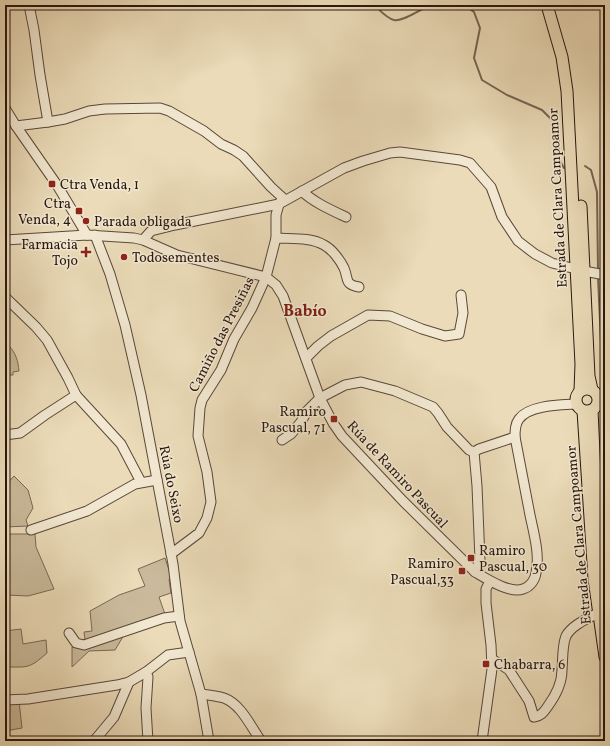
<svg xmlns="http://www.w3.org/2000/svg" width="610" height="746" viewBox="0 0 610 746" font-family="Vollkorn,serif">
  <style>
    .green { fill: #caba9b; stroke: #796855 }
    .lines { fill: none; stroke-linecap: round; stroke-linejoin: round }
    .stream { stroke: #756452; stroke-width: 2 }
    .minor-casing { stroke: #594839; stroke-width: 11 }
    .major-casing { stroke: #28170f; stroke-width: 13 }
    .minor { stroke: #f2e8d1; stroke-width: 9 }
    .major { stroke: #ebdbb8; stroke-width: 11 }
    .poi-dot { fill: #8f2418; stroke: #f2e8d1; stroke-width: 1.5 }
    .labels { text-anchor: middle; stroke-width: 3; stroke-linejoin: round; paint-order: stroke }
    .poi-label { font-size: 14px; fill: #28170f; stroke: #f2e8d1; text-anchor: start }
    .street-label { font-size: 14px; fill: #28170f; stroke: #f2e8d1 }
    .quarter-label { font-size: 16px; font-weight: bold; fill: #7a1f14; stroke: #f2e8d1 }
  </style>
  <rect width="100%" height="100%" fill="#ebdbb8"/>
  <filter id="stains"><feTurbulence type="fractalNoise" baseFrequency=".005" numOctaves="4"/><feColorMatrix values="0 0 0 0 .2 0 0 0 0 .09 0 0 0 0 .02 0 0 0 .5 -.17"/></filter>
  <radialGradient id="worn" r=".72"><stop offset=".6" stop-color="#630" stop-opacity="0"/><stop offset="1" stop-color="#630" stop-opacity=".3"/></radialGradient>
  <!-- green -->
  <g class="green">
    <path d="M9 346C16 353 18 361 19 371L13 372V375H10L5 370V355Z"/>
    <polygon points="14,476 28,490 33,508 26,520 28,526 5,527 5,485 6,485"/>
    <polygon points="5,534 35,534 36,547 54,589 28,596 7,595 5,594"/>
    <polygon points="165,558 172,579 169,579 171,593 159,597 166,617 124,635 115,650 89,651 72,667 72,647 85,640 84,632 92,631 90,611 119,595 145,586 138,569"/>
    <path d="M21 629 23 644 46 640 47 653C29 669 28 667 5 667V631Z"/>
    <polygon points="19,701 22,728 5,731 5,702"/>
  </g>
  <g class="lines">
    <!-- stream -->
    <g class="stream">
      <path d="M374 5C380 10 386 18 394 20 405 22 422 6 435 5"/>
      <polyline points="464,5 474,12 480,28 474,58 482,80 507,95 542,110 554,122 559,138 559,159 564,168"/>
      <polyline points="585,166 591,170 597,192 598,270"/>
      <polyline points="598,277 603,387"/>
      <polyline points="605,415 603,499 605,543"/>
    </g>
    <defs>
      <g id="minor">
        <polyline points="29,5 34,30 40,75 48,122"/>
        <polyline points="5,108 16,126 57,185 87,235"/>
        <polyline points="16,126 48,122 65,119 89,111 105,109 160,108 169,111 204,131 221,144 234,150 243,156 271,187 283,198 279,204 276,215 276,238 266,277 252,308 234,339 221,370 202,400 200,408 198,436 207,472 211,502 207,518 199,533 171,554"/>
        <path d="M302 191C313 202 331 210 346 217"/>
        <polyline points="95,235 110,274 125,325 141,395 173,564 180,621 201,694 209,741"/>
        <path d="M276 238C291 239 311 237 324 245 332 249 340 260 344 268 349 280 344 284 359 287"/>
        <path d="M5 240 87 235 134 238 143 240 177 255 266 277 276 285 283 296 320 398 333 423 342 436 403 501 475 572C487 579 510 594 523 589 530 587 535 580 536 573 540 555 534 534 530 515 525 489 520 463 515 437 515 431 515 424 519 419 529 405 560 405 576 404"/>
        <polyline points="143,240 151,231 175,225 279,204 344,168 363,161 390,153 400,152 460,160 470,163 491,187 502,217 518,241 535,254 552,263 576,269"/>
        <polyline points="584,271 605,275"/>
        <polyline points="5,297 36,327 47,340 68,378 76,395 121,444 141,482"/>
        <polyline points="306,358 318,346 331,336 368,315 390,316 422,329 445,336 459,334 463,313 461,295"/>
        <polyline points="598,402 605,403"/>
        <polyline points="5,435 20,433 45,415 76,395"/>
        <polyline points="282,440 291,434 301,422 307,411 320,398 345,385 361,382 395,391 433,407 438,413 447,427 469,450 474,452"/>
        <polyline points="31,530 87,511 135,484 157,480"/>
        <polyline points="475,572 480,560 477,486 474,452 479,449 515,437"/>
        <polyline points="69,633 76,643 84,645 164,618 179,616"/>
        <path d="M492 659 509 670 529 701 534 717C541 716 544 712 548 706 556 695 562 684 562 670 563 659 562 646 566 636 572 625 587 619 598 613"/>
        <polyline points="146,672 148,677 146,708 148,741"/>
        <path d="M201 694C209 695 217 696 224 698 241 704 251 727 261 741"/>
        <polyline points="5,700 28,699 117,685 129,682 146,672 168,655 189,652"/>
        <polyline points="94,741 114,717 129,682"/>
        <polyline points="482,741 492,669 491,645 486,603 486,589 490,581"/>
      </g>
      <g id="major">
        <polyline points="547,5 562,57 567,91 581,364 580,391"/>
        <polyline points="581,206 589,376 592,390"/>
        <circle cx="587" cy="400" r="11"/>
        <polyline points="592,410 598,539 605,605"/>
        <polyline points="583,411 594,579 605,657"/>
      </g>
    </defs>
    <!-- minor casing -->
    <use href="#minor" class="minor-casing"/>
    <!-- major casing -->
    <use href="#major" class="major-casing"/>
    <!-- minor -->
    <use href="#minor" class="minor"/>
    <!-- major -->
    <use href="#major" class="major"/>
  </g>
  <!-- markers -->
  <g class="poi-dot">
    <rect x="48" y="180" width="8" height="8" rx="2"/>
    <rect x="75" y="207" width="8" height="8" rx="2"/>
    <circle cx="86" cy="221" r="4"/>
    <path d="M84 246h4v4h4v4h-4v4h-4v-4h-4v-4h4z"/>
    <circle cx="124" cy="257" r="4"/>
    <rect x="330" y="415" width="8" height="8" rx="2"/>
    <rect x="467" y="554" width="8" height="8" rx="2"/>
    <rect x="458" y="567" width="8" height="8" rx="2"/>
    <rect x="482" y="660" width="8" height="8" rx="2"/>
  </g>
  <g class="labels">
    <!-- poi labels -->
    <g class="poi-label">
      <text x="60" y="189">Ctra Venda, 1</text>
      <text x="71" y="208" text-anchor="end">Ctra<tspan x="71" dy="16">Venda, 4</tspan></text>
      <text x="94" y="226">Parada obligada</text>
      <text x="78" y="249" text-anchor="end">Farmacia<tspan x="78" dy="16">Tojo</tspan></text>
      <text x="132" y="262">Todosementes</text>
      <text x="326" y="416" text-anchor="end">Ramiro<tspan x="326" dy="16">Pascual, 71</tspan></text>
      <text x="479" y="555">Ramiro<tspan x="479" dy="16">Pascual, 30</tspan></text>
      <text x="454" y="568" text-anchor="end">Ramiro<tspan x="454" dy="16">Pascual,33</tspan></text>
      <text x="494" y="669">Chabarra, 6</text>
    </g>
    <!-- street labels -->
    <g class="street-label">
      <text transform="translate(557 198) rotate(-93)" y="5">Estrada de Clara Campoamor</text>
      <text transform="translate(221 334) rotate(-63)" y="5">Camiño das Presiñas</text>
      <text transform="translate(398 474) rotate(47)" y="5">Rúa de Ramiro Pascual</text>
      <text transform="translate(172 484) rotate(79)" y="5">Rúa do Seixo</text>
      <text transform="translate(578 535) rotate(-95)" y="5">Estrada de Clara Campoamor</text>
    </g>
    <!-- quarter labels -->
    <g class="quarter-label">
      <text x="305" y="316">Babío</text>
    </g>
  </g>
  <!-- margin -->
  <rect width="610" height="746" fill="none" stroke="#ebdbb8" stroke-width="20"/>
  <rect x="6" y="6" width="598" height="734" fill="none" stroke="#28170f" stroke-width="2"/>
  <rect x="10" y="10" width="590" height="726" fill="none" stroke="#28170f"/>
  <rect width="100%" height="100%" filter="url(#stains)"/>
  <rect width="100%" height="100%" fill="url(#worn)"/>
</svg>
